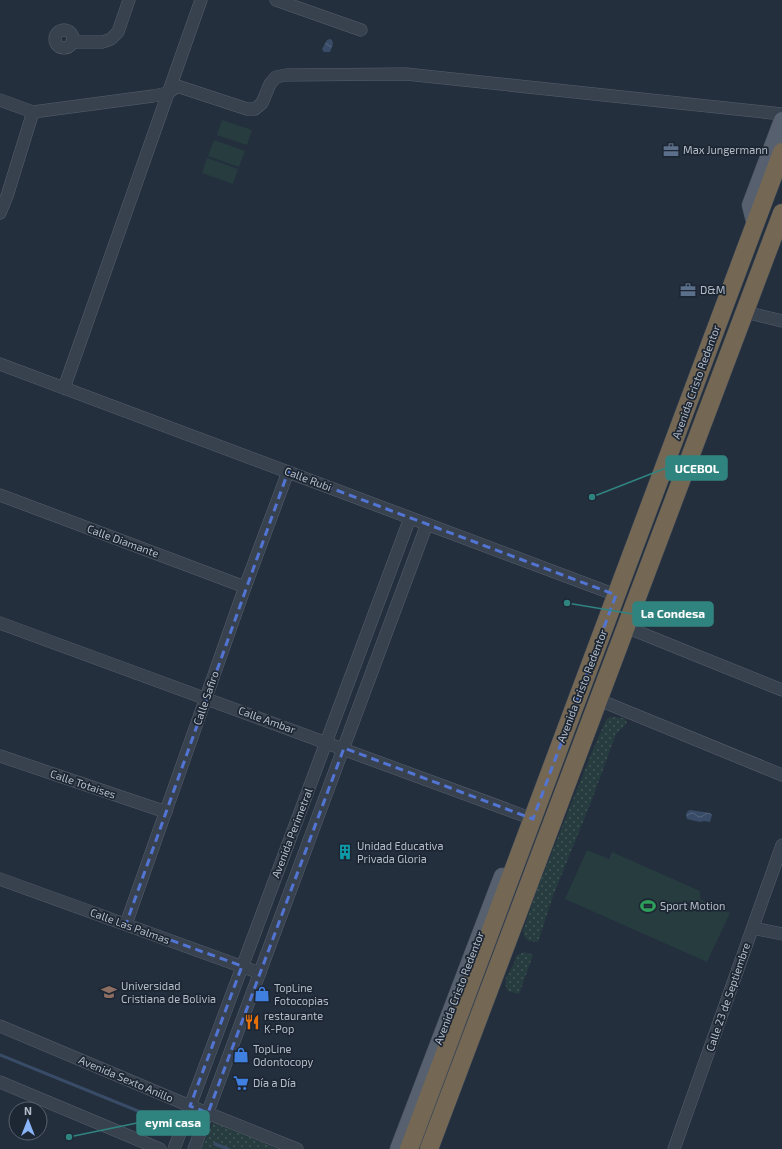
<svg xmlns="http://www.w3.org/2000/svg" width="782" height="1149" viewBox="0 0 782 1149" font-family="'Exo 2',sans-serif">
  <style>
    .grass { fill: url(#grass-dots) }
    .garden { fill: #263c3f }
    .water { fill: url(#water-waves) }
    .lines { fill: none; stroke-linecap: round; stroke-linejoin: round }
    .stream { stroke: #394c67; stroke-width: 3 }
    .minor-casing { stroke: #565f6c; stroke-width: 13 }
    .major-casing { stroke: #414a57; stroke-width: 17 }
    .highway-casing { stroke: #434c59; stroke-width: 19 }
    .minor { stroke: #38414e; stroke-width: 12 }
    .major { stroke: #56606e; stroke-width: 16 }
    .highway { stroke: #746855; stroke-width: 18 }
    .marked { fill: none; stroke: #5274d3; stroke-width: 3; stroke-dasharray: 8 5; stroke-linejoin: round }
    .labels { text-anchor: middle; stroke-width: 3.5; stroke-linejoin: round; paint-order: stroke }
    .poi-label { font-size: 11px; fill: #b4bcc9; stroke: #1d2633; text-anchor: start }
    .street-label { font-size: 11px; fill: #b4bcc9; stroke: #1d2633 }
    .leader { fill: none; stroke: #308480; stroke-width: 1.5 }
    .callout-dot { fill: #308480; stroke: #1d2633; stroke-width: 1.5 }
    .callout { fill: #308480; stroke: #308480; stroke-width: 1.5 }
    .callout-label { font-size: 12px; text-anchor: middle; font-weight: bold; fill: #fff }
  </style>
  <defs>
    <pattern id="grass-dots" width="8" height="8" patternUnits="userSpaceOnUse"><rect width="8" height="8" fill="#263c3f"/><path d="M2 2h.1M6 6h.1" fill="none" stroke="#435659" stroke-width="1.8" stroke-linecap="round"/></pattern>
    <pattern id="water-waves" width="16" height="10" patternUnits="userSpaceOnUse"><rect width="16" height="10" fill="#394c67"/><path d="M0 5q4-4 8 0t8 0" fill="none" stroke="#53647b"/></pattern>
  </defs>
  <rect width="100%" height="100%" fill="#242f3e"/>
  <!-- grass -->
  <g class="grass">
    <polygon points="610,717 624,718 627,723 616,734 591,802 553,896 538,942 529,941 524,936 523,930 538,887 592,752 606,720"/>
    <path d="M524 952 533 955 519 994 508 991C500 976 514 971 516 956Z"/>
    <polygon points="213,1122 278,1149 201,1149"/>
  </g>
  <!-- garden -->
  <g class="garden">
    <polygon points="222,120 252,130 247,145 217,135"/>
    <polygon points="214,140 245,151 239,167 208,156"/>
    <polygon points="207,158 238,169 233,184 202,173"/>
    <polygon points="587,850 609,859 612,852 700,891 700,899 730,913 707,962 565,899"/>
  </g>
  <!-- water -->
  <g class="water">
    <polygon points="330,39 332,40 333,44 330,52 324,52 322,49 327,40"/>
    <polygon points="690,810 710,813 712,815 710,822 704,821 700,822 687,819 686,814 688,811"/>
  </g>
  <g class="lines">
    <!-- stream -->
    <g class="stream">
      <polyline points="0,1055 175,1126"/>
      <polyline points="215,1144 228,1149"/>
    </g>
    <defs>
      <g id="minor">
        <polyline points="276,0 361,30"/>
        <circle cx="64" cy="39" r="9"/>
        <polyline points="72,42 103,42 111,39 118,32 129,0"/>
        <polyline points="0,100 33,112 153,96 168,93 177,86 247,109 255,109 262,103 270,84 276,77 286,75 406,74 782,114"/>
        <polyline points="0,213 7,196 33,112"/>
        <polyline points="745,312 782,321"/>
        <polyline points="0,364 616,595"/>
        <polyline points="64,388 201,0"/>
        <polyline points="0,495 245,587"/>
        <polyline points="0,623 533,819"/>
        <polyline points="626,627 705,659 782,690"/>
        <polyline points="599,700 782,775"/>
        <polyline points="0,756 166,812"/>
        <polyline points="0,879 260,973"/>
        <polyline points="126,924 245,587 288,472"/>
        <polyline points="753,928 782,934"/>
        <polyline points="0,1026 190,1106 297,1149"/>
        <polyline points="0,1082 160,1149"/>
        <polyline points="174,1149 410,518"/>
        <polyline points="194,1149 427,524"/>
        <polyline points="674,1149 782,845"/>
      </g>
      <g id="major">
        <polyline points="755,225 750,205 782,120"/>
        <polyline points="398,1149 502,876"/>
      </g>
      <g id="highway">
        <polyline points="409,1149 782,152"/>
        <polyline points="429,1149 782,213"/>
      </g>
    </defs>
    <!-- minor casing -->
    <use href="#minor" class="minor-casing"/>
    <!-- major casing -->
    <use href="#major" class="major-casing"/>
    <!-- highway casing -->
    <use href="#highway" class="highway-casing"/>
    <!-- minor -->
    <use href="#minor" class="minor"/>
    <!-- major -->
    <use href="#major" class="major"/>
    <!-- highway -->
    <use href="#highway" class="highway"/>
  </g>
  <!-- marked area -->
  <path class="marked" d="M288 472 616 595 533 819 344 748 208 1113 190 1106 242 966 126 924Z"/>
  <!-- icons -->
  <defs>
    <symbol id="office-bare" viewBox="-9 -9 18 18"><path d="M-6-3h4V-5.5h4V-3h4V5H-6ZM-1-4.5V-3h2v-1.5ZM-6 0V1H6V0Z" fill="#5c6f8a" stroke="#1d2633" stroke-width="2.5" paint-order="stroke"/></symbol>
    <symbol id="building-bare" viewBox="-9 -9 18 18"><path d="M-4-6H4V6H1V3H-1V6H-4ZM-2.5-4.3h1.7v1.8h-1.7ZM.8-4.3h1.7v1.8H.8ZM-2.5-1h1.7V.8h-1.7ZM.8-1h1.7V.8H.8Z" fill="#0f9aa8" stroke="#1d2633" stroke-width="2.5" paint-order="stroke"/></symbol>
    <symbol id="stadium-bare" viewBox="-9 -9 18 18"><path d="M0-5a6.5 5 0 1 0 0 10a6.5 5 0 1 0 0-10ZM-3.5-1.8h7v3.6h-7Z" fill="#2e9e5b" stroke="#1d2633" stroke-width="2.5" paint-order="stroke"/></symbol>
    <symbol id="university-bare" viewBox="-9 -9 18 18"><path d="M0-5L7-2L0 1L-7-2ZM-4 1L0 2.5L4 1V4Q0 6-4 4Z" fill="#8d6e63" stroke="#1d2633" stroke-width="2.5" paint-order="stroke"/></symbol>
    <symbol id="shop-bare" viewBox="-9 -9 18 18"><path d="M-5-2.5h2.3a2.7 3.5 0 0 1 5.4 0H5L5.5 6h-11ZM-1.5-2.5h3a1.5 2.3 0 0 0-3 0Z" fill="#3f7fe0" stroke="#1d2633" stroke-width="2.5" paint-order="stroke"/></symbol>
    <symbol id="restaurant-bare" viewBox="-9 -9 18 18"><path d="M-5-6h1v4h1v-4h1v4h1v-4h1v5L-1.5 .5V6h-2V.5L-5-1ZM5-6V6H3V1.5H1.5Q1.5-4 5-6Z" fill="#e8710a" stroke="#1d2633" stroke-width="2.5" paint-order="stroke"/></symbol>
    <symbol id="supermarket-bare" viewBox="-9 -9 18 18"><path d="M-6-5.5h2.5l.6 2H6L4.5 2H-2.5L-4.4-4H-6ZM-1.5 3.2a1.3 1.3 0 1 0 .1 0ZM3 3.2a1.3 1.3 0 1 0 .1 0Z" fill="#3f7fe0" stroke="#1d2633" stroke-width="2.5" paint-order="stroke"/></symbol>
  </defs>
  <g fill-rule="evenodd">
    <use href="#office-bare" x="660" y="139" width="22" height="22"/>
    <use href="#office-bare" x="677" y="279" width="22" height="22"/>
    <use href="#building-bare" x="334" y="841" width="22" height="22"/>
    <use href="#stadium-bare" x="637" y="895" width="22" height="22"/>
    <use href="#university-bare" x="98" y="981" width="22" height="22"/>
    <use href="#shop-bare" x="251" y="983" width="22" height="22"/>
    <use href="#restaurant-bare" x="241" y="1011" width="22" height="22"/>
    <use href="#shop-bare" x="230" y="1044" width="22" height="22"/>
    <use href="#supermarket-bare" x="230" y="1072" width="22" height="22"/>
  </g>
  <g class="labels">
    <!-- poi labels -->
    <g class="poi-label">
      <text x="683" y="154">Max Jungermann</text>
      <text x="700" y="294">D&amp;M</text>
      <text x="357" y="850">Unidad Educativa<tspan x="357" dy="13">Privada Gloria</tspan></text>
      <text x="660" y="910">Sport Motion</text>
      <text x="121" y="990">Universidad<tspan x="121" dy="13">Cristiana de Bolivia</tspan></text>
      <text x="274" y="992">TopLine<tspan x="274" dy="13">Fotocopias</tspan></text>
      <text x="264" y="1020">restaurante<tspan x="264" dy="13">K-Pop</tspan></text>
      <text x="253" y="1053">TopLine<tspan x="253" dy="13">Odontocopy</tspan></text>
      <text x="253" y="1087">Día a Día</text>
    </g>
    <!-- street labels -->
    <g class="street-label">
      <text transform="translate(696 382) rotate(-70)" y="4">Avenida Cristo Redentor</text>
      <text transform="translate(308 479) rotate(21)" y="4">Calle Rubi</text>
      <text transform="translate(123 541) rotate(20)" y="4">Calle Diamante</text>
      <text transform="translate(582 686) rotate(-69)" y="4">Avenida Cristo Redentor</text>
      <text transform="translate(206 698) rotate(-71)" y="4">Calle Safiro</text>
      <text transform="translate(267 720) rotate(20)" y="4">Calle Ambar</text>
      <text transform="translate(83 784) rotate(19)" y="4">Calle Totaises</text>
      <text transform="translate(292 833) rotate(-69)" y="4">Avenida Perimetral</text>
      <text transform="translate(130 926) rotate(20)" y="4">Calle Las Palmas</text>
      <text transform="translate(459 988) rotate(-69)" y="4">Avenida Cristo Redentor</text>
      <text transform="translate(728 997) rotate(-71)" y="4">Calle 23 de Septiembre</text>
      <text transform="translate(126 1079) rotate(23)" y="4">Avenida Sexto Anillo</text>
    </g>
  </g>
  <!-- callouts -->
  <path class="leader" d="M592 497L666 468M567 603L633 614M69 1137L137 1123"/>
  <g class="callout-dot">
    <circle cx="592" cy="497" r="4"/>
    <circle cx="567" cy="603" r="4"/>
    <circle cx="69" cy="1137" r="4"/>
  </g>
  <g class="callout">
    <rect x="666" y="456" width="61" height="24" rx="4"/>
    <rect x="633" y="602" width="80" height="24" rx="4"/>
    <rect x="137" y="1111" width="72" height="24" rx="4"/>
  </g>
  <g class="callout-label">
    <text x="697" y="473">UCEBOL</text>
    <text x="673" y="618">La Condesa</text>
    <text x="173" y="1127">eymi casa</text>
  </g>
  <!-- north arrow -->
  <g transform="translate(28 1121)"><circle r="19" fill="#1d2633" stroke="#59626f"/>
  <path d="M0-3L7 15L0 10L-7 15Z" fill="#8ab4f8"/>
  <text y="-6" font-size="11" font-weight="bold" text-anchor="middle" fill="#b4bcc9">N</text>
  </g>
</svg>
